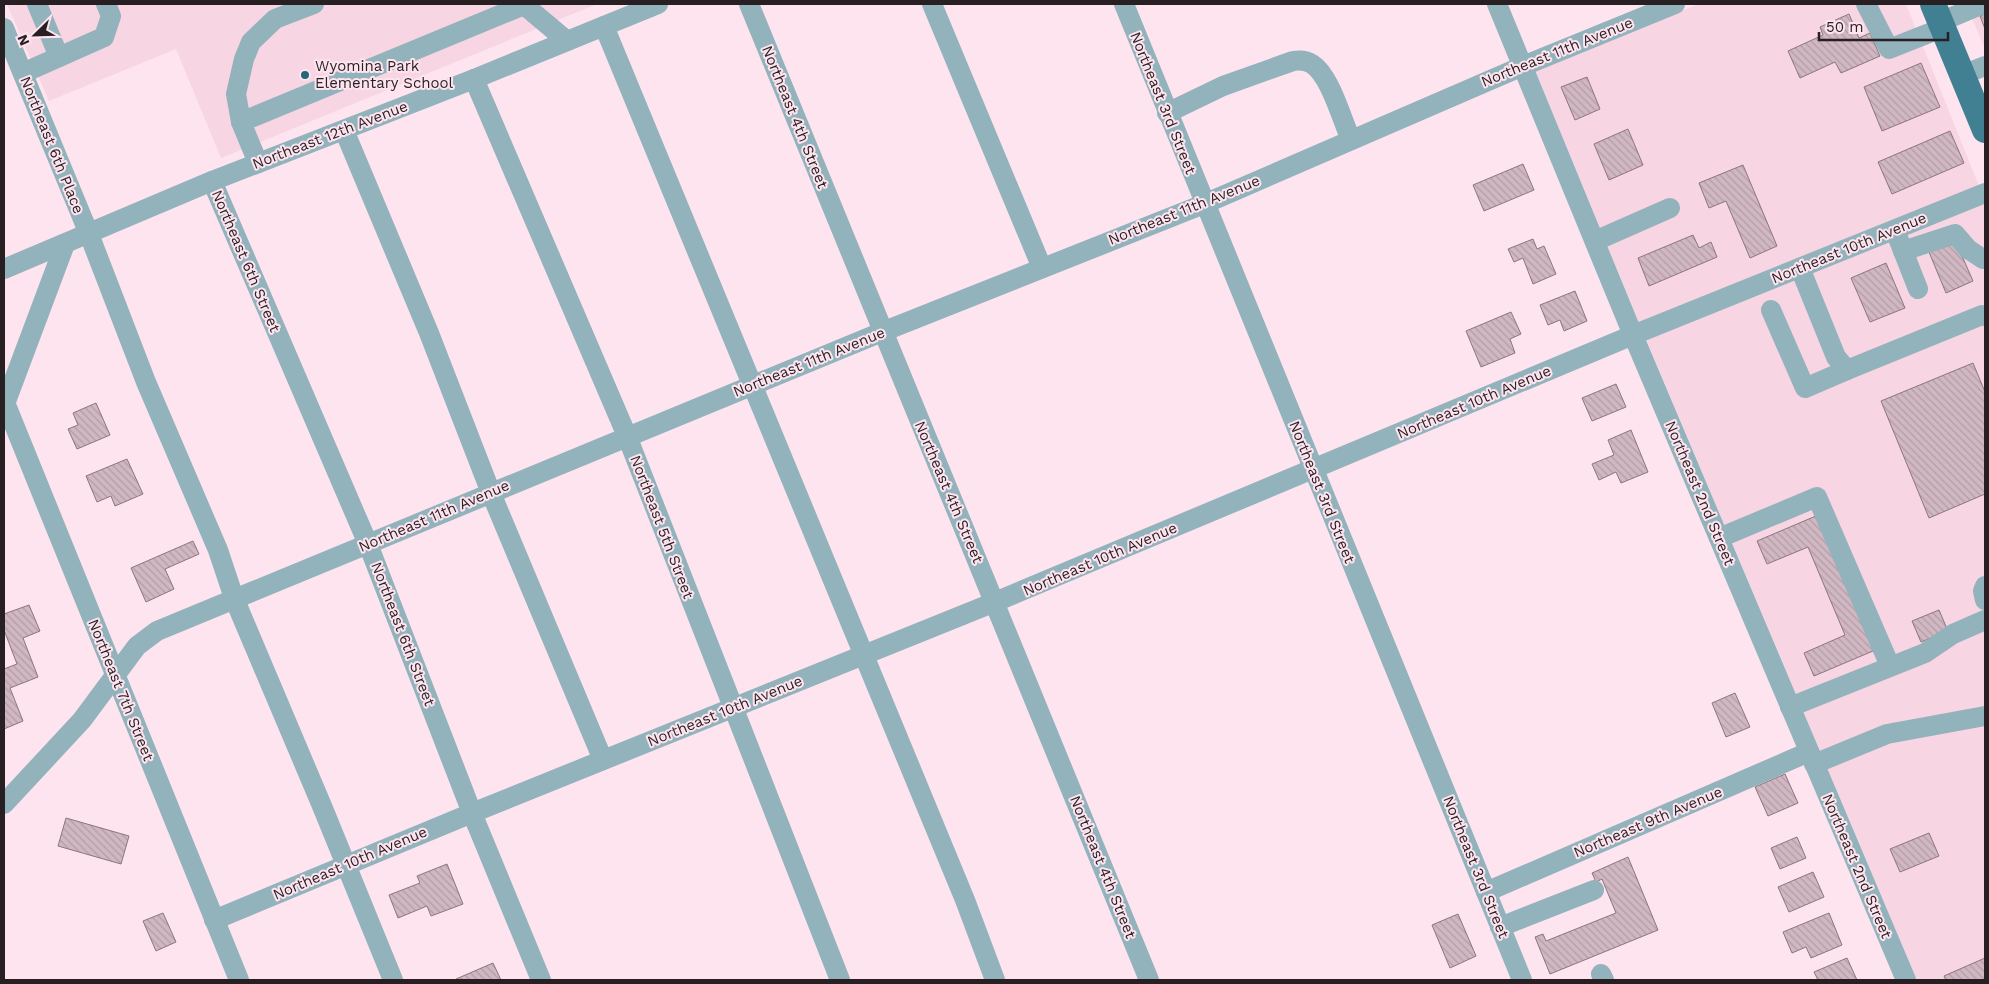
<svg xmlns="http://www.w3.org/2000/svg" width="1989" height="984" viewBox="0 0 1989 984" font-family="'Work Sans',sans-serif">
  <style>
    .built { fill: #f7d5e2 }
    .building { fill: url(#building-back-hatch); stroke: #8c767e }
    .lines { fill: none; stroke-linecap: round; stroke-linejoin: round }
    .minor { stroke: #92b2bc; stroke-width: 20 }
    .major { stroke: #418093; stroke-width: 26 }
    .poi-dot { fill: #25677a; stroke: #fde4ee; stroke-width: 2 }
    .labels { text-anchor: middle; stroke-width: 4; stroke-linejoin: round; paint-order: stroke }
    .street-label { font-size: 15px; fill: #281f22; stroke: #fde4ee }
    .poi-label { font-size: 15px; fill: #281f22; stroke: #fde4ee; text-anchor: start }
  </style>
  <defs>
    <pattern id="building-back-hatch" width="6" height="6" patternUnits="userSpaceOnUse" patternTransform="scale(1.25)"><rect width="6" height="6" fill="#d0b7c1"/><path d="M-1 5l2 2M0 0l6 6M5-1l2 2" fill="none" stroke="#b39da6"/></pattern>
  </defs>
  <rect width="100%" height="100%" fill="#fde4ee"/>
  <!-- built -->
  <g class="built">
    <polygon points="7,4 597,4 221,158 176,49 49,101"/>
    <polygon points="1699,4 1906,4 1979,186 1639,323 1535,70"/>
    <polygon points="1966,4 1985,4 1985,49"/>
    <polygon points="1985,202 1985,980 1917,980 1646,339"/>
  </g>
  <!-- building -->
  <g class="building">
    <polygon points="1849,14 1859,38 1870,33 1880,56 1841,73 1835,62 1800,78 1788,51 1823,35 1820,27"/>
    <polygon points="1985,14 1985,29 1980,16"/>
    <polygon points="1921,63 1940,107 1882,131 1864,87"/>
    <polygon points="1587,77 1600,109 1575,120 1561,87"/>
    <polygon points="1628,129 1643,165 1609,180 1594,144"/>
    <polygon points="1950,131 1964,163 1892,194 1878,162"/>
    <polygon points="1523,164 1534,190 1484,211 1473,185"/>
    <polygon points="1743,165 1777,246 1750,258 1726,201 1709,208 1699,183"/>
    <polygon points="1693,235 1699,248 1711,242 1717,257 1649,286 1638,258"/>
    <polygon points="1533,239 1537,249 1544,246 1556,274 1533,284 1523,258 1514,262 1508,249"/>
    <polygon points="1955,240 1973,281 1946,293 1929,252"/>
    <polygon points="1886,263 1905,308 1870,322 1851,278"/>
    <polygon points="1575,291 1587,321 1564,331 1560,320 1548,325 1540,305"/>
    <polygon points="1511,312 1521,334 1510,339 1515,353 1481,367 1466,331"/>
    <polygon points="1973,363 1985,392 1985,494 1929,518 1881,401"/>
    <polygon points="1616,384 1626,407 1592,421 1582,398"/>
    <polygon points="96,403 110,435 77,449 68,429 78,425 73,413"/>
    <polygon points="1631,430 1648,472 1621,483 1616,472 1599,480 1592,464 1614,455 1608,440"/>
    <polygon points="127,459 143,494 115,506 111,496 97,502 86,476"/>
    <polygon points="1823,513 1880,648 1814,676 1804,653 1845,635 1808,547 1767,564 1757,541"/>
    <polygon points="193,541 199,554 165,569 174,589 146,602 131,568"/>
    <polygon points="29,605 40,631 23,638 38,677 10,688 23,721 4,729 4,669 17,664 4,630 4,614"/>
    <polygon points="1939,610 1948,631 1921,642 1912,621"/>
    <polygon points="1735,693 1750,727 1726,737 1712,703"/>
    <polygon points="1785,774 1798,803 1768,816 1755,787"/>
    <polygon points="66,818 129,836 121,864 58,846"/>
    <polygon points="1929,833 1939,856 1900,872 1890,849"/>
    <polygon points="1797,837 1806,858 1780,869 1771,848"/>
    <polygon points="1628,857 1658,930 1550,974 1535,937 1543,934 1546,941 1616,913 1602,879 1596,882 1592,873"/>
    <polygon points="447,864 463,904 431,916 427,906 398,918 389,895 420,883 417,876"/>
    <polygon points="1813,872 1824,897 1789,912 1778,887"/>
    <polygon points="163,913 176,942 156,951 143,921"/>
    <polygon points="1829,913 1842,945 1811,958 1806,947 1792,953 1783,932"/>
    <polygon points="1458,914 1476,956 1450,968 1432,925"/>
    <polygon points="1847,958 1857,980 1818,980 1814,972"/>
    <polygon points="1985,958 1985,980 1946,980 1944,976"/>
    <polygon points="493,963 501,980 456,980 456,979"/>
  </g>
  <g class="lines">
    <!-- minor -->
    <g class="minor">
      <polyline points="523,4 567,41"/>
      <polyline points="749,4 1149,980"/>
      <polyline points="932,4 1042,268"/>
      <polyline points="1124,4 1522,980"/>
      <polyline points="1497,4 1633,335 1906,980"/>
      <polyline points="1866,4 1889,49 1942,28"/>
      <polyline points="1940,22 1983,4"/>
      <polyline points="604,26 965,900 995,980"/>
      <polyline points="4,28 89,234 146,382 218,550 234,598 322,806 393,980"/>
      <polyline points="59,57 104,37 111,16 106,4"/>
      <polyline points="23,73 59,57 37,4"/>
      <polyline points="1962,75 1985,66"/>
      <polyline points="474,79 627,436 840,980"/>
      <path d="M1167 113 1223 86 1293 61C1299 60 1306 60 1312 64 1330 75 1342 120 1351 140"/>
      <polyline points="241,122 524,5"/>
      <polyline points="344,130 429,333 491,493 603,760"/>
      <polyline points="258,163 241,122 236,94 244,59 251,42 275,19 314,4"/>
      <polyline points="212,181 368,544 472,813 541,980"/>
      <polyline points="1898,238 1918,289"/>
      <polyline points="1595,241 1670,208"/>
      <polyline points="1903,251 1955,234 1968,249 1983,259 1985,258"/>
      <polyline points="1800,268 1836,357 1847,370 1982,315 1985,316"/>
      <polyline points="4,269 212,181 474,79 658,4"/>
      <polyline points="1771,310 1805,388 1847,370"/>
      <polyline points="4,400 239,980"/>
      <polyline points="5,404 65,244"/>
      <polyline points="1719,538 1817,497 1890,666"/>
      <polyline points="1985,586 1983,591 1985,600"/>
      <polyline points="1790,707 1925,653 1953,634 1985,620"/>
      <polyline points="1814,764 1887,734 1985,716"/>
      <polyline points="4,804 82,720 137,646 157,631 882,332 1204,204 1523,66 1675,4"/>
      <polyline points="1486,892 1809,752"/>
      <polyline points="214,920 472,813 995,602 1633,335 1985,193"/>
      <polyline points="1500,927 1594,890"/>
      <polyline points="1601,974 1604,980"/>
    </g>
    <!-- major -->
    <polyline class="major" points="1933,4 1985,130"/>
  </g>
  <!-- markers -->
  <circle class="poi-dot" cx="305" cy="75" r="5"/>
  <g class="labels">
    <!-- street labels -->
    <g class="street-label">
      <text transform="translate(1557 52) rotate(-22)" y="5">Northeast 11th Avenue</text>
      <text transform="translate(1163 103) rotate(68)" y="5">Northeast 3rd Street</text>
      <text transform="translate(795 117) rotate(68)" y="5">Northeast 4th Street</text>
      <text transform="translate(330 135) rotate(-21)" y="5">Northeast 12th Avenue</text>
      <text transform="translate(52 145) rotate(68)" y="5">Northeast 6th Place</text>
      <text transform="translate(1184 210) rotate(-22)" y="5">Northeast 11th Avenue</text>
      <text transform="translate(1849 248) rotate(-22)" y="5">Northeast 10th Avenue</text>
      <text transform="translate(246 261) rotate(67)" y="5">Northeast 6th Street</text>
      <text transform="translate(809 362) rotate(-22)" y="5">Northeast 11th Avenue</text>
      <text transform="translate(1474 402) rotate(-23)" y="5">Northeast 10th Avenue</text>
      <text transform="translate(949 492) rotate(67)" y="5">Northeast 4th Street</text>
      <text transform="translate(1322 492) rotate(68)" y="5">Northeast 3rd Street</text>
      <text transform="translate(1700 493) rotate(67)" y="5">Northeast 2nd Street</text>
      <text transform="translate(434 516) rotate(-23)" y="5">Northeast 11th Avenue</text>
      <text transform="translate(662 527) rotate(69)" y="5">Northeast 5th Street</text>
      <text transform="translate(1100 559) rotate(-23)" y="5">Northeast 10th Avenue</text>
      <text transform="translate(403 634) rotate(69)" y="5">Northeast 6th Street</text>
      <text transform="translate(121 690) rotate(68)" y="5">Northeast 7th Street</text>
      <text transform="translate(725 711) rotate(-22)" y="5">Northeast 10th Avenue</text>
      <text transform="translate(1648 822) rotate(-23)" y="5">Northeast 9th Avenue</text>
      <text transform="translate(350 863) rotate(-23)" y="5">Northeast 10th Avenue</text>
      <text transform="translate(1857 866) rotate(67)" y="5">Northeast 2nd Street</text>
      <text transform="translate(1103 867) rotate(68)" y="5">Northeast 4th Street</text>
      <text transform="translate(1476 867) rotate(68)" y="5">Northeast 3rd Street</text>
    </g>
    <!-- poi labels -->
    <g class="poi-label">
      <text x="315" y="71">Wyomina Park<tspan x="315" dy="17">Elementary School</tspan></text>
    </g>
  </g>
  <!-- border -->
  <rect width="1989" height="984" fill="none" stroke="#281f22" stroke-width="10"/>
  <!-- north arrow -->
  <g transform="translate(35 35) rotate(247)" stroke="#fde4ee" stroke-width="4" paint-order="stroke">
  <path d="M0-4L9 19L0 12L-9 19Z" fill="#281f22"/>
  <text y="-8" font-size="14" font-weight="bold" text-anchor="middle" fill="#281f22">N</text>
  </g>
  <!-- scale -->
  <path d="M1819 32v8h129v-8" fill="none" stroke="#281f22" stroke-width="2.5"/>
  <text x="1826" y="32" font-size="15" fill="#281f22" stroke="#fde4ee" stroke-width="4" paint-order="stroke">50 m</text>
</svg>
